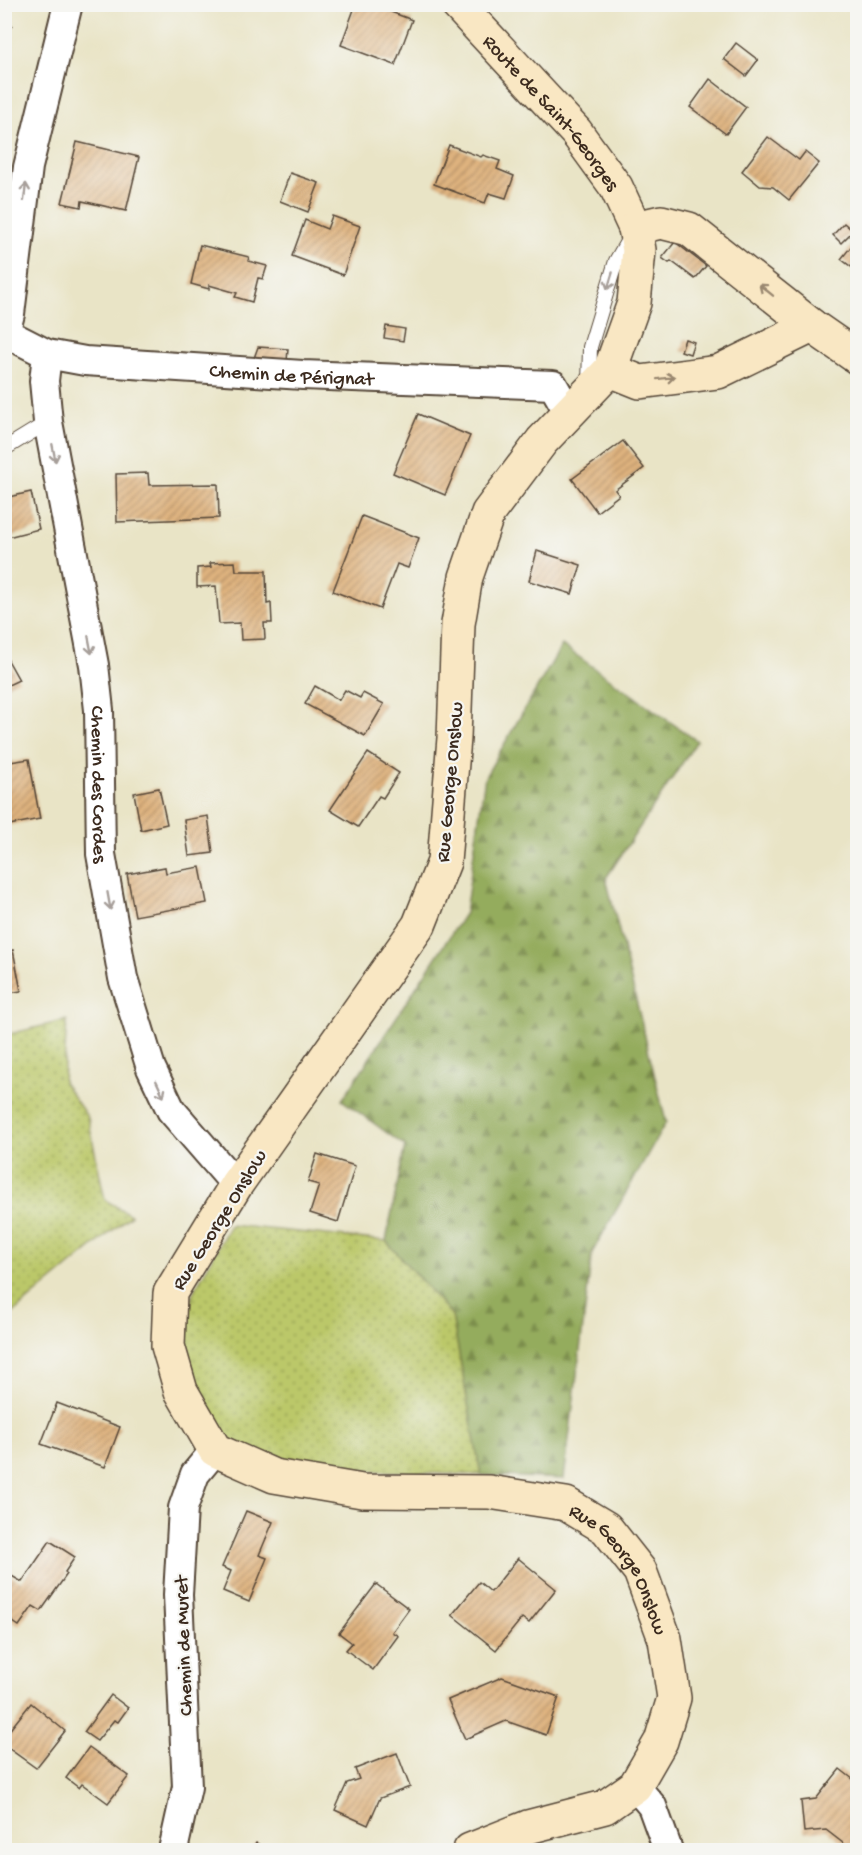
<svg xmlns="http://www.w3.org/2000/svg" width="862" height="1855" viewBox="0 0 862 1855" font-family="'Gochi Hand',sans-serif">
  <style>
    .grass { fill: url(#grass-dots); stroke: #7b7944; stroke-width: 1.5 }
    .forest { fill: url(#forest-firs); stroke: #686b3e; stroke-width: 1.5 }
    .building { fill: url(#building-hatch) }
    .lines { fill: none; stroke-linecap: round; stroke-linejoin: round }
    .lane-casing { stroke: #554637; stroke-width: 16 }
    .street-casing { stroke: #554637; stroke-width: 32 }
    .secondary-casing { stroke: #554637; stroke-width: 36 }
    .lane { stroke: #fff; stroke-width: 14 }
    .street { stroke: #fff; stroke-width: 28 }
    .secondary { stroke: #f9e7c3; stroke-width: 33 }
    .oneway { stroke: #a79f9a }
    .oneway2 { stroke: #9a8870 }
    .labels { text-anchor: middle; stroke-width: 4.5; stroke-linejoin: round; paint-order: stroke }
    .street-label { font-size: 20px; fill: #3b2a1e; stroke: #f6f6f2 }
  </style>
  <defs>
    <pattern id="grass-dots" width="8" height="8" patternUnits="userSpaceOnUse" patternTransform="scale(1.5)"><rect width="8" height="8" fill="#bbc869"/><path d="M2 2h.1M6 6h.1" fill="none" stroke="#99a356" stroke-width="1.8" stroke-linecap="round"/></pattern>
    <pattern id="forest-firs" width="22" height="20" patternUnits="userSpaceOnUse" patternTransform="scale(1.5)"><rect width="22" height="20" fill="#94ac5d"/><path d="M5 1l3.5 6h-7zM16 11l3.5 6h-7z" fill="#7a8c4c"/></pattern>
    <pattern id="building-hatch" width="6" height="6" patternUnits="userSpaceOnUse" patternTransform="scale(1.5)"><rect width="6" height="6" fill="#deb27e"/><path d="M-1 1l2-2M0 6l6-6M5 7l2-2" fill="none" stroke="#b59167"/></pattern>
  </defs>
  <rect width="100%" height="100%" fill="#f6f6f2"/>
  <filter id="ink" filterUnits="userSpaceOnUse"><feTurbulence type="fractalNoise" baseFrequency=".0167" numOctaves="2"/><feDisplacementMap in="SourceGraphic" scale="12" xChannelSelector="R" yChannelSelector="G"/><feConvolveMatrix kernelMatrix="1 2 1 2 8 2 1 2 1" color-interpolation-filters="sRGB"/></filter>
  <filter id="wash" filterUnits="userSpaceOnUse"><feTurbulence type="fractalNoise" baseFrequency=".008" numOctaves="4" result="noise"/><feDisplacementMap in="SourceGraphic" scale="24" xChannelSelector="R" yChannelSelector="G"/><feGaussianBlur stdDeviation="1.35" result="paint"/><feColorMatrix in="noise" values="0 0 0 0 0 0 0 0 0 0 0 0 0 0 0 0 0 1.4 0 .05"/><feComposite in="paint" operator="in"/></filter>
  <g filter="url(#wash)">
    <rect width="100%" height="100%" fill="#e9e4c6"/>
    <!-- grass -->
    <g class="grass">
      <polygon points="67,1020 63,1082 88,1118 105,1200 131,1215 13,1313 5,1315 5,1035"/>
      <polygon points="230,1225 386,1241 452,1315 481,1475 301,1468 230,1443 201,1395 184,1346 193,1293"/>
    </g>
    <!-- forest -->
    <polygon class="forest" points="562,645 697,741 606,878 666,1122 592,1253 564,1479 481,1475 452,1315 386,1241 405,1146 342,1100 465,913 485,777"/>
    <g id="blocks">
      <!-- building -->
      <g class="building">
        <polygon points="356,4 384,4 383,9 412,20 395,65 341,45"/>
        <polygon points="4,22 12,25 4,41"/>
        <polygon points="736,43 758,60 746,76 724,59"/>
        <polygon points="710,79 746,107 726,134 690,107"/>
        <polygon points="768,137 799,160 805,152 819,163 789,200 773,187 760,186 742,171"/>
        <polygon points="77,142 139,157 126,211 82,201 81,207 62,203"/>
        <polygon points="449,145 481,157 483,155 500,161 497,169 514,176 506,198 489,193 485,203 434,184"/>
        <polygon points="290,173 319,183 308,212 280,201"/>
        <polygon points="332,216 360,226 343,275 292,256 305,220 327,229"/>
        <polygon points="844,223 853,231 841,243 833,235"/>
        <polygon points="858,238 858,272 841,259"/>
        <polygon points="675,242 706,266 695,279 671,261 669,263 662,258"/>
        <polygon points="200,245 249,257 248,261 267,266 263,279 258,278 252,302 235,297 237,293 209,285 209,289 191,284"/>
        <polygon points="386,326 405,329 403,341 384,338"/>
        <polygon points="685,339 694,342 690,354 681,351"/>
        <polygon points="258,347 288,349 287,361 254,358"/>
        <polygon points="418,414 470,436 445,495 393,473"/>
        <polygon points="623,441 644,468 615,490 619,495 597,512 572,479"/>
        <polygon points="148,473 149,485 218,484 219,518 117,522 116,474"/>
        <polygon points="31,492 39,529 4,538 4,498"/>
        <polygon points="362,516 419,538 408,568 397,564 380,609 333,591"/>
        <polygon points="537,551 581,565 572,594 529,581"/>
        <polygon points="235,562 236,571 266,571 267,604 271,603 272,623 264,623 265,639 241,640 240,623 219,624 216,586 197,587 197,568 211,567 210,563"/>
        <polygon points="4,653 19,680 4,687"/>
        <polygon points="315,686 339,700 345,690 360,698 363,693 384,704 365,736 305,704"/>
        <polygon points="368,753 399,773 383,798 379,796 358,827 330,810"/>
        <polygon points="29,759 40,819 4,826 4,763"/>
        <polygon points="159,788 167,824 141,830 134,793"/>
        <polygon points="208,816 213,853 189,856 184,820"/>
        <polygon points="165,867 166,873 200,867 207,903 135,916 127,874"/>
        <polygon points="13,950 21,991 4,994 4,952"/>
        <polygon points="317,1154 355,1166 338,1222 310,1213 319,1185 308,1182"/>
        <polygon points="57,1403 120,1427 105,1467 41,1444"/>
        <polygon points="246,1511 273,1522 259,1555 267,1558 249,1602 223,1591 231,1571 222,1567"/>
        <polygon points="50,1541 75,1557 65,1572 67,1574 41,1611 33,1606 19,1626 4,1616 4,1584 10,1575 22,1582"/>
        <polygon points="518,1558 556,1589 529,1623 522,1618 496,1650 452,1615 479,1582 491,1592"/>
        <polygon points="376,1584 409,1609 392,1632 398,1636 373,1670 346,1650 352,1643 339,1633"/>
        <polygon points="502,1677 559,1697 546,1735 506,1721 465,1739 448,1700"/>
        <polygon points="111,1695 128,1708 118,1722 114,1720 97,1741 84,1732"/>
        <polygon points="31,1703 65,1731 36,1768 4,1745 4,1737"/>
        <polygon points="89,1747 129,1776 108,1803 82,1784 79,1788 66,1778"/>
        <polygon points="397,1753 410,1787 380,1798 368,1825 335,1810 347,1783 359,1779 355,1769"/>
        <polygon points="840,1769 858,1783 858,1850 852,1850 826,1830 804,1832 801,1801 816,1799"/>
        <polygon points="256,1843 269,1850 252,1850"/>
      </g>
    </g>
  </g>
  <g filter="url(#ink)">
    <use href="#blocks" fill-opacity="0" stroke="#554637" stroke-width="1.5"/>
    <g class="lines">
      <defs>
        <g id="lane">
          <polyline points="589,385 590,347 616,261 631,235"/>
          <polyline points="4,449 48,422"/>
        </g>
        <g id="street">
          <path id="s1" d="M4 332 47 354 85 361 303 375 553 385 569 413"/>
          <polyline points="5,333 10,314 28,167 68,4"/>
          <path id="s2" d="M47 354 44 381 48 422 94 665 99 710 101 854 123 978 151 1068 171 1110 236 1185"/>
          <polyline points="635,1786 652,1806 668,1850"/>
          <polyline points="173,1850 187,1787 178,1595 183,1508 195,1474 215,1450"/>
        </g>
        <g id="secondary">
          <path id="s3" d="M457 4 576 132 616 187 635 228 639 250 634 303 610 370 542 441 488 513 466 577 458 624 454 738 444 862 419 925 236 1185 170 1293 168 1346 181 1391 215 1450 274 1476 362 1491 489 1492 566 1504 606 1528 640 1571 665 1639 674 1698 661 1741 635 1786 605 1807 528 1827 470 1850"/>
          <polyline points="635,228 661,222 689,229 812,326 858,358"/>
          <polyline points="610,370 640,382 718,372 812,326"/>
        </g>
      </defs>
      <!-- lane casing -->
      <use href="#lane" class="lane-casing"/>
      <!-- street casing -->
      <use href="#street" class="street-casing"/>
      <!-- secondary casing -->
      <use href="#secondary" class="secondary-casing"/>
      <!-- lane -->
      <use href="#lane" class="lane"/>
      <!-- street -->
      <use href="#street" class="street"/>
      <!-- secondary -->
      <use href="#secondary" class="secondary"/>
    </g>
    <!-- one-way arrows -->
    <defs><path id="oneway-shaft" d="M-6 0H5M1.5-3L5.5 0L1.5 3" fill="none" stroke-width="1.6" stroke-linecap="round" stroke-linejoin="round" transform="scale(1.5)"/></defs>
    <g class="oneway">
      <use href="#oneway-shaft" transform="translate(25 192) rotate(-83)"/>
      <use href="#oneway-shaft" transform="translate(610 281) rotate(107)"/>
      <use href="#oneway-shaft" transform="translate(54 453) rotate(79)"/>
      <use href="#oneway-shaft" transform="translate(90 645) rotate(79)"/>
      <use href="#oneway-shaft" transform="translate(109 901) rotate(80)"/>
      <use href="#oneway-shaft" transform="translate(160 1089) rotate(65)"/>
    </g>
    <g class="oneway2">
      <use href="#oneway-shaft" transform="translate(766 290) rotate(-141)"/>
      <use href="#oneway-shaft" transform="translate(666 378) rotate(-7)"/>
    </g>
  </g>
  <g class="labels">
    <!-- street labels -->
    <g class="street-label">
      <text dy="7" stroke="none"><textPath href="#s3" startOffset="144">Route de Saint-Georges</textPath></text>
      <text dy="7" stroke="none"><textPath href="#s1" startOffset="294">Chemin de Pérignat</textPath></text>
      <text transform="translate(448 782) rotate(-85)" y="7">Rue George Onslow</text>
      <text dy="7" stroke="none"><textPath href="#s2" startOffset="435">Chemin des Cordes</textPath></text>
      <text transform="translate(218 1219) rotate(-58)" y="7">Rue George Onslow</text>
      <text dy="7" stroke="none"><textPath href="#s3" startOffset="2103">Rue George Onslow</textPath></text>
      <text transform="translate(182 1646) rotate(-92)" y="7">Chemin de Muret</text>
    </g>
  </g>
  <!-- margin -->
  <rect width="862" height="1855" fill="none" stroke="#f6f6f2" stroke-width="24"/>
</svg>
